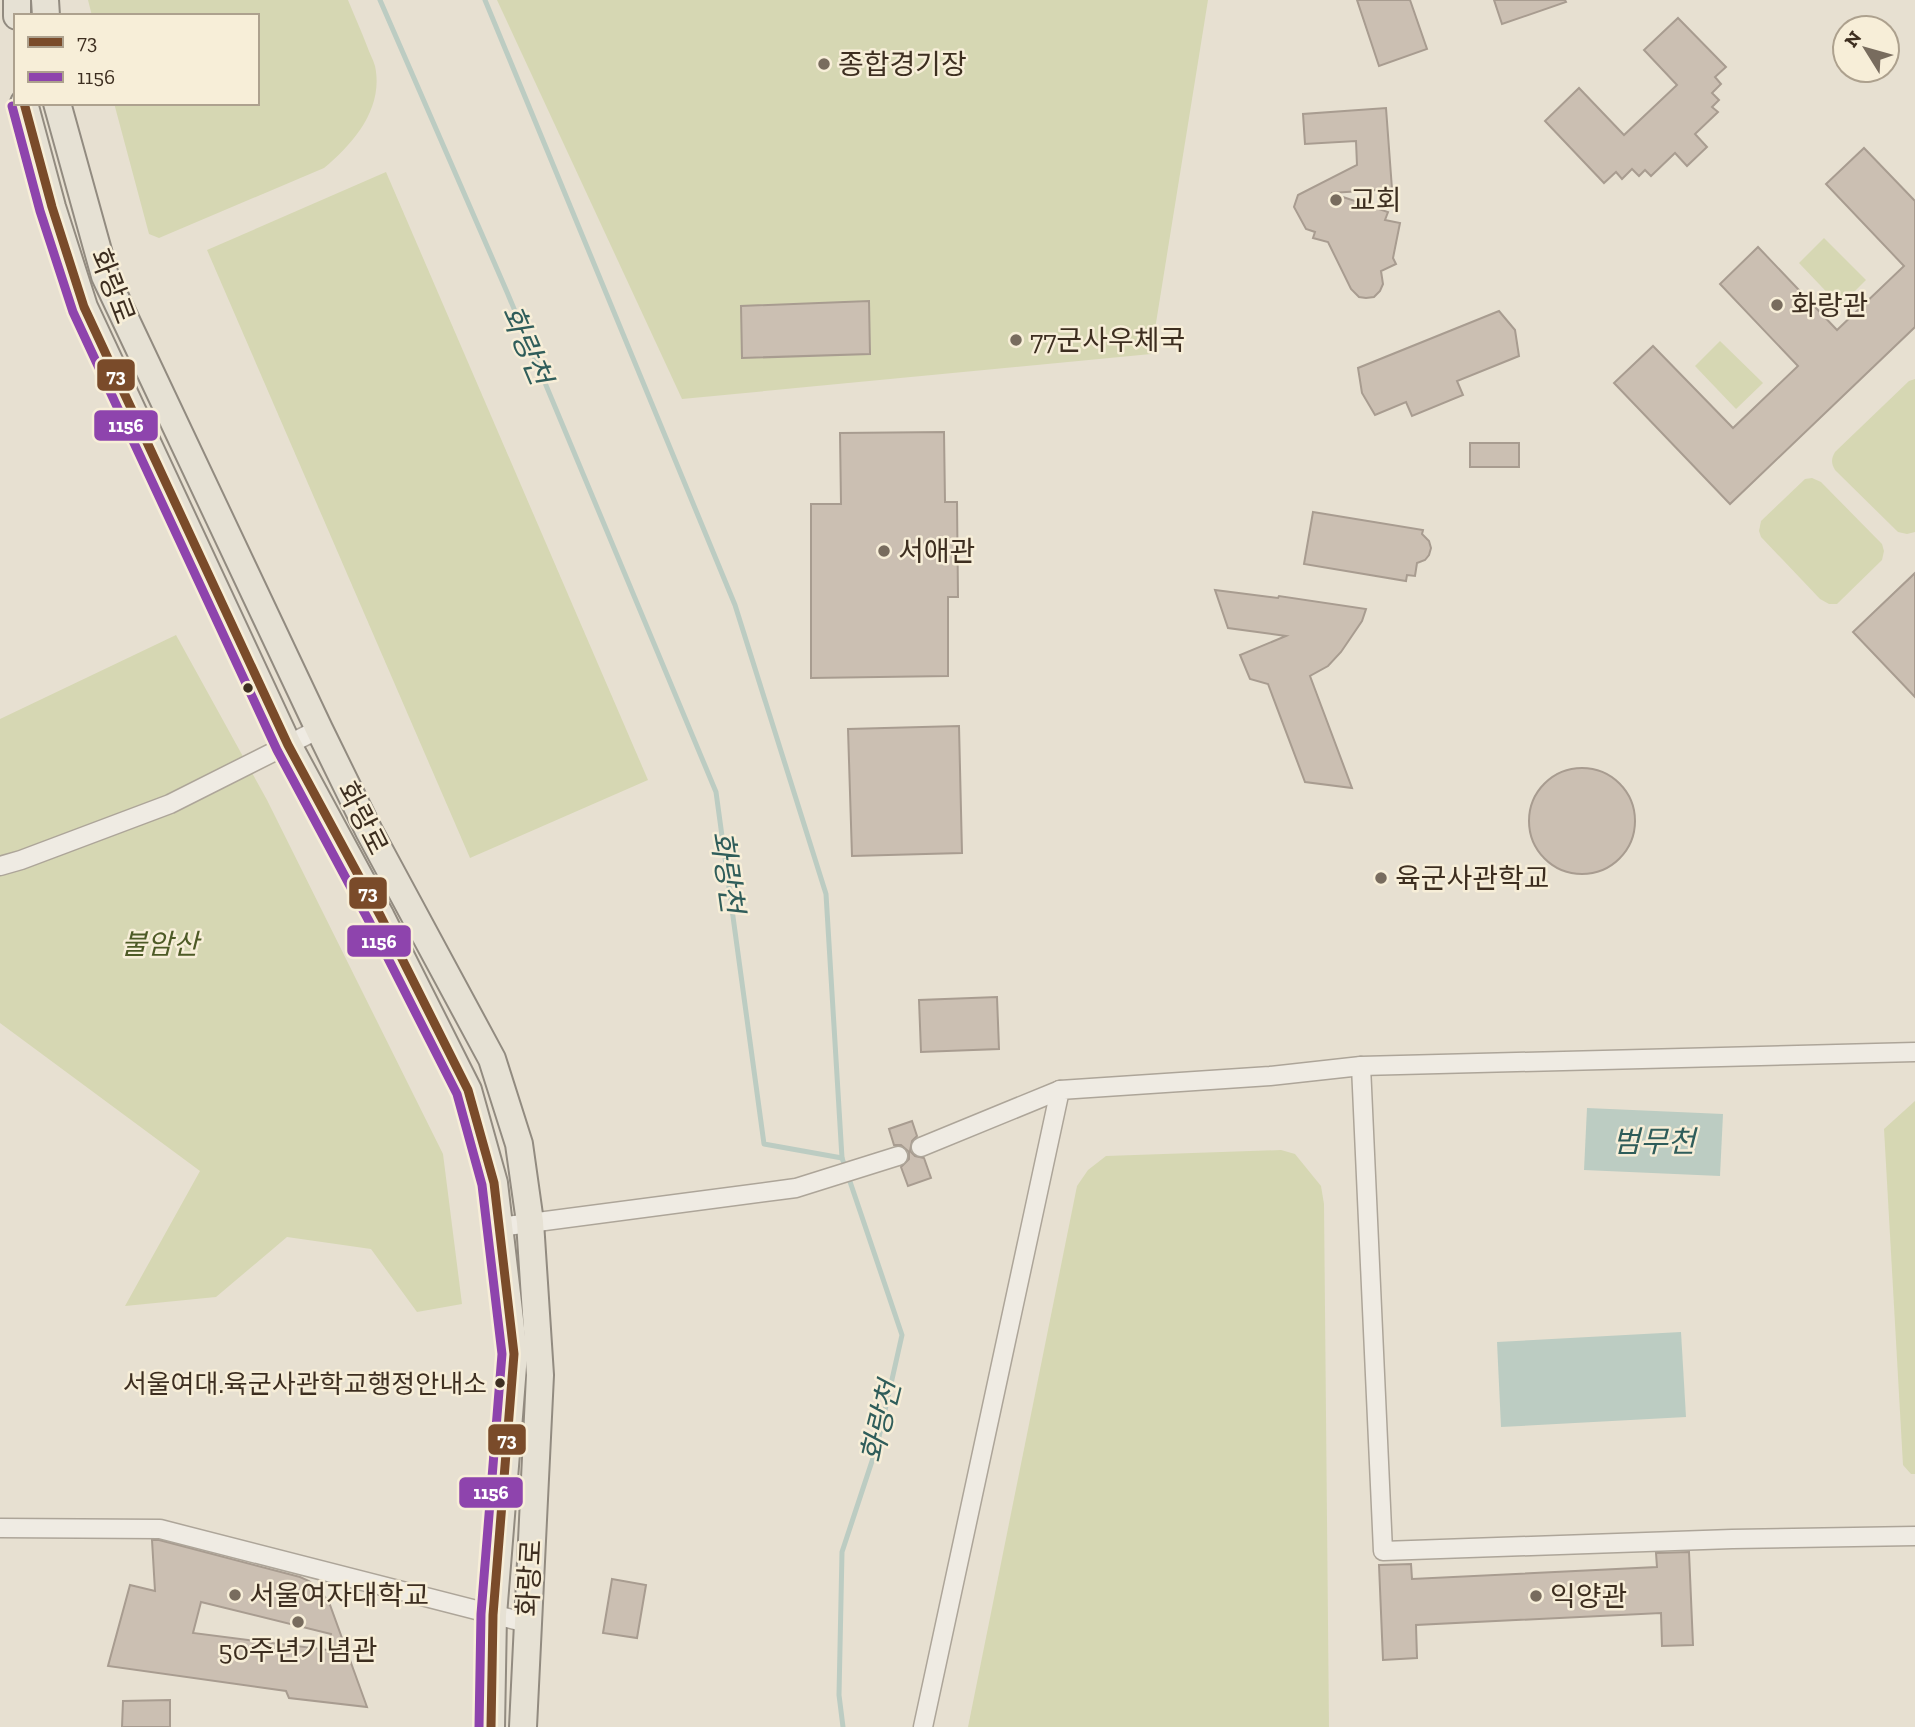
<svg xmlns="http://www.w3.org/2000/svg" width="1915" height="1727" viewBox="0 0 1915 1727" font-family="'Zilla Slab','Noto Sans KR',serif">
  <style>
    .green { fill: #d6d7b3 }
    .water { fill: #bcccc2 }
    .lines { fill: none; stroke-linecap: round; stroke-linejoin: round }
    .stream { stroke: #bcccc2; stroke-width: 5 }
    .building { fill: #cbbfb2; stroke: #a89c90; stroke-width: 2; fill-rule: evenodd }
    .street-casing { stroke: #ada599; stroke-width: 21 }
    .primary-casing { stroke: #928b80; stroke-width: 30 }
    .street { stroke: #efebe3; stroke-width: 18 }
    .primary { stroke: #e6e1d4; stroke-width: 26 }
    .bus-1-casing { stroke: #f7eed8; stroke-width: 14 }
    .bus-2-casing { stroke: #f7eed8; stroke-width: 14 }
    .bus-1 { stroke: #7a4b2a; stroke-width: 9 }
    .bus-2 { stroke: #8e44ad; stroke-width: 9 }
    .poi-dot { fill: #786c5e; stroke: #f7eed8; stroke-width: 2.5 }
    .bus-dot { fill: #3d2e20; stroke: #f7eed8; stroke-width: 2.5 }
    .labels { text-anchor: middle; stroke-width: 5; stroke-linejoin: round; paint-order: stroke }
    .bus-label { font-size: 26px; fill: #3d2e20; stroke: #f7eed8; text-anchor: end }
    .poi-label { font-size: 28px; fill: #3d2e20; stroke: #f7eed8; text-anchor: start }
    .street-label { font-size: 28px; fill: #3d2e20; stroke: #f7eed8 }
    .park-label { font-size: 28px; font-style: italic; fill: #4d5a26; stroke: #f7eed8 }
    .water-label { font-size: 30px; font-style: italic; fill: #2f5d5a; stroke: #f7eed8 }
    .line-badge { stroke: #f7eed8; stroke-width: 2.5 }
    .badge-label { font-size: 19px; text-anchor: middle; font-weight: bold; fill: #fff }
  </style>
  <rect width="100%" height="100%" fill="#e7e0d1"/>
  <!-- green -->
  <g class="green">
    <path d="M88 0H348C354 15 361 30 367 46 369 52 373 59 375 66 384 108 354 143 324 168L159 238 149 234 114 103H257V16H92Z"/>
    <polygon points="497,0 1208,0 1151,354 682,399"/>
    <polygon points="386,172 648,780 470,858 207,250"/>
    <polygon points="1824,238 1866,280 1840,306 1799,263"/>
    <polygon points="1720,341 1763,383 1736,409 1695,366"/>
    <path d="M1915 379V532L1907 534 1898 532 1835 470C1831 463 1831 459 1835 452L1909 381Z"/>
    <polygon points="1812,478 1821,482 1882,544 1884,551 1882,560 1837,604 1829,604 1820,599 1761,537 1759,531 1761,521 1805,479"/>
    <polygon points="176,635 267,800 443,1154 462,1304 417,1312 371,1249 287,1237 216,1297 125,1306 200,1171 0,1023 0,719"/>
    <polygon points="1915,1101 1915,1474 1911,1474 1903,1465 1884,1129"/>
    <polygon points="1281,1150 1295,1154 1321,1186 1324,1204 1329,1727 968,1727 1077,1186 1088,1170 1106,1156"/>
  </g>
  <!-- water -->
  <g class="water">
    <polygon points="1587,1108 1723,1114 1720,1176 1584,1170"/>
    <polygon points="1681,1332 1686,1417 1501,1427 1497,1342"/>
  </g>
  <g class="lines">
    <!-- stream -->
    <g class="stream">
      <polyline points="380,0 507,292 716,792 764,1144 842,1158 902,1335 877,1446 842,1552 839,1695 843,1727"/>
      <polyline points="485,0 735,605 826,894 842,1158"/>
    </g>
  </g>
  <!-- building -->
  <g class="building">
    <polygon points="1357,0 1410,0 1427,49 1379,66"/>
    <polygon points="1494,0 1565,0 1566,2 1502,24"/>
    <polygon points="1678,18 1726,67 1715,77 1721,84 1712,93 1719,100 1712,107 1718,112 1695,134 1707,147 1687,166 1675,153 1651,176 1645,170 1639,176 1632,169 1622,179 1616,172 1604,183 1545,121 1579,88 1624,135 1677,85 1644,50"/>
    <polygon points="1386,108 1392,189 1331,193 1388,212 1385,220 1400,223 1393,258 1396,264 1381,271 1383,284 1380,291 1374,297 1366,298 1359,297 1351,289 1328,242 1313,238 1315,232 1306,229 1294,207 1298,195 1357,165 1356,141 1305,144 1303,114"/>
    <polygon points="1864,148 1915,201 1915,327 1730,504 1614,383 1653,346 1733,428 1798,366 1720,284 1758,247 1837,330 1904,266 1826,184"/>
    <polygon points="869,301 870,354 742,358 741,306"/>
    <polygon points="1499,311 1515,330 1519,356 1457,381 1463,395 1412,416 1406,402 1375,415 1362,393 1358,368"/>
    <polygon points="944,432 945,502 957,502 958,597 948,597 948,676 811,678 811,504 841,504 840,433"/>
    <rect x="1470" y="443" width="49" height="24"/>
    <polygon points="1313,512 1423,530 1422,534 1429,541 1431,548 1429,555 1425,560 1417,563 1415,576 1407,575 1406,581 1304,564"/>
    <polygon points="1915,573 1915,697 1853,632"/>
    <polygon points="1215,590 1278,598 1279,596 1366,609 1362,621 1341,652 1328,666 1310,676 1352,788 1305,782 1268,684 1250,679 1240,655 1286,636 1228,628"/>
    <polygon points="959,726 962,853 852,856 848,729"/>
    <circle cx="1582" cy="821" r="53"/>
    <polygon points="997,997 999,1049 921,1052 919,1000"/>
    <polygon points="912,1121 917,1136 912,1141 910,1151 915,1156 924,1158 931,1178 908,1186 901,1167 909,1159 909,1152 901,1145 894,1145 889,1129"/>
    <path d="M152 1540H159L300 1577 309 1581 321 1591 330 1605 367 1707 289 1698 286 1691 108 1666 130 1585 155 1591ZM201 1602 331 1634 328 1650 193 1633Z"/>
    <polygon points="1689,1552 1693,1645 1662,1646 1661,1613 1416,1625 1417,1658 1383,1660 1379,1565 1411,1564 1412,1579 1657,1567 1656,1553"/>
    <polygon points="612,1579 646,1585 637,1638 603,1633"/>
    <polygon points="170,1700 170,1727 122,1727 123,1701"/>
  </g>
  <g class="lines">
    <defs>
      <g id="street">
        <polyline points="0,866 21,860 170,804 319,729"/>
        <polyline points="1361,1066 1383,1551 1732,1539 1915,1536"/>
        <polyline points="921,1147 1060,1090"/>
        <polyline points="500,1227 796,1188 898,1156"/>
        <polyline points="0,1528 160,1529 527,1623"/>
        <polyline points="923,1727 1060,1090 1270,1076 1361,1066 1915,1052"/>
      </g>
      <g id="primary">
        <polyline points="45,0 46,16"/>
        <polyline points="17,16 17,0"/>
        <polyline points="24,103 52,207 84,307 288,745 381,917 468,1090 494,1183 514,1354 493,1615 491,1727"/>
        <polyline points="57,103 105,276 319,729 369,831 492,1059 519,1144 530,1222 540,1375 523,1727"/>
      </g>
    </defs>
    <!-- street casing -->
    <use href="#street" class="street-casing"/>
    <!-- primary casing -->
    <use href="#primary" class="primary-casing"/>
    <!-- street -->
    <use href="#street" class="street"/>
    <!-- primary -->
    <use href="#primary" class="primary"/>
    <defs>
      <polyline id="bus-1" points="24,103 52,207 84,307 288,745 381,917 468,1090 494,1183 514,1354 493,1615 491,1727"/>
      <polyline id="bus-2" points="12,106 40,211 73,312 277,750 370,923 457,1094 482,1185 502,1354 481,1614 479,1727"/>
    </defs>
    <!-- bus-1 casing -->
    <use href="#bus-1" class="bus-1-casing"/>
    <!-- bus-2 casing -->
    <use href="#bus-2" class="bus-2-casing"/>
    <!-- bus-1 -->
    <use href="#bus-1" class="bus-1"/>
    <!-- bus-2 -->
    <use href="#bus-2" class="bus-2"/>
  </g>
  <!-- markers -->
  <g class="poi-dot">
    <circle cx="824" cy="64" r="7"/>
    <circle cx="1336" cy="200" r="7"/>
    <circle cx="1777" cy="305" r="7"/>
    <circle cx="1016" cy="340" r="7"/>
    <circle cx="884" cy="551" r="7"/>
    <circle cx="1381" cy="878" r="7"/>
    <circle cx="235" cy="1595" r="7"/>
    <circle cx="1536" cy="1596" r="7"/>
    <circle cx="298" cy="1622" r="7"/>
  </g>
  <g class="bus-dot">
    <circle cx="248" cy="688" r="6"/>
    <circle cx="500" cy="1383" r="6"/>
  </g>
  <g class="labels">
    <!-- bus labels -->
    <g class="bus-label">
      <text x="487" y="1393">서울여대.육군사관학교행정안내소</text>
    </g>
    <!-- poi labels -->
    <g class="poi-label">
      <text x="838" y="74">종합경기장</text>
      <text x="1350" y="210">교회</text>
      <text x="1791" y="315">화랑관</text>
      <text x="1030" y="350">77군사우체국</text>
      <text x="898" y="561">서애관</text>
      <text x="1395" y="888">육군사관학교</text>
      <text x="249" y="1605">서울여자대학교</text>
      <text x="1550" y="1606">익양관</text>
      <text x="298" y="1660" text-anchor="middle">50주년기념관</text>
    </g>
    <!-- street labels -->
    <g class="street-label">
      <text transform="translate(113 286) rotate(69)" y="10">화랑로</text>
      <text transform="translate(363 818) rotate(63)" y="10">화랑로</text>
      <text transform="translate(529 1578) rotate(-87)" y="10">화랑로</text>
    </g>
    <!-- park labels -->
    <g class="park-label">
      <text x="160" y="954">불암산</text>
    </g>
    <!-- water labels -->
    <g class="water-label">
      <text transform="translate(526 345) rotate(67)" y="10">화랑천</text>
      <text transform="translate(727 872) rotate(82)" y="10">화랑천</text>
      <text x="1654" y="1152">범무천</text>
      <text transform="translate(881 1422) rotate(-76)" y="10">화랑천</text>
    </g>
  </g>
  <g class="line-badge">
    <rect x="96" y="358" width="40" height="34" rx="7" fill="#7a4b2a"/>
    <rect x="93" y="409" width="66" height="33" rx="7" fill="#8e44ad"/>
    <rect x="348" y="876" width="40" height="34" rx="7" fill="#7a4b2a"/>
    <rect x="346" y="924" width="66" height="34" rx="7" fill="#8e44ad"/>
    <rect x="487" y="1423" width="40" height="33" rx="7" fill="#7a4b2a"/>
    <rect x="458" y="1476" width="66" height="33" rx="7" fill="#8e44ad"/>
  </g>
  <g class="badge-label">
    <text x="116" y="382">73</text>
    <text x="126" y="432">1156</text>
    <text x="368" y="899">73</text>
    <text x="379" y="948">1156</text>
    <text x="507" y="1446">73</text>
    <text x="491" y="1499">1156</text>
  </g>
  <!-- legend -->
  <rect x="14" y="14" width="245" height="91" fill="#f7eed8" stroke="#ada18e" stroke-width="2"/>
  <rect x="28" y="37" width="35" height="10" fill="#7a4b2a" stroke="#ada18e" stroke-width="2"/>
  <text x="77" y="49" font-size="21" fill="#3d2e20">73</text>
  <rect x="28" y="72" width="35" height="10" fill="#8e44ad" stroke="#ada18e" stroke-width="2"/>
  <text x="77" y="84" font-size="21" fill="#3d2e20">1156</text>
  <!-- north arrow -->
  <g transform="translate(1866 49) rotate(307)"><circle r="33" fill="#f7eed8" stroke="#ada18e" stroke-width="2"/>
  <path d="M0-5L12 26L0 18L-12 26Z" fill="#786c5e"/>
  <text y="-10" font-size="19" font-weight="bold" text-anchor="middle" fill="#3d2e20">N</text>
  </g>
</svg>
